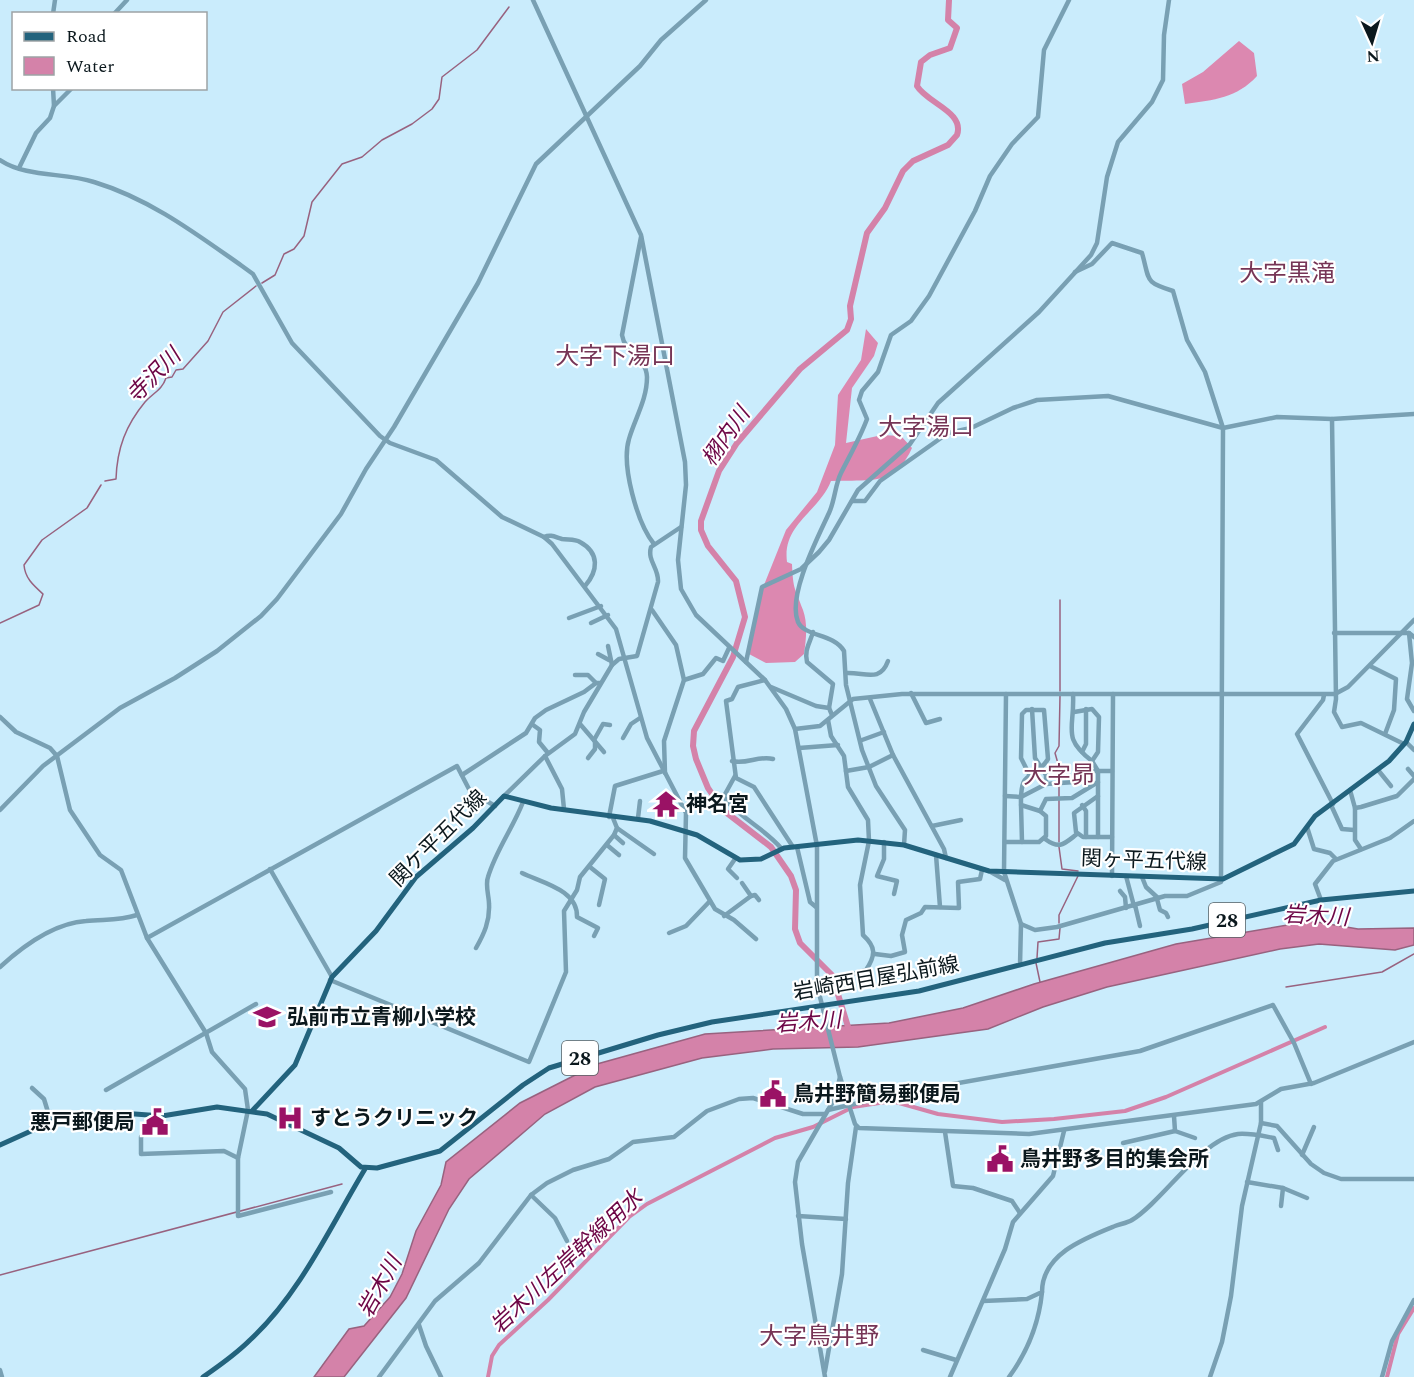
<svg xmlns="http://www.w3.org/2000/svg" width="1414" height="1377" viewBox="0 0 1414 1377" font-family="Spectral,'Noto Sans JP',serif">
  <style>
    .forest { fill: #dc88b0 }
    .water { fill: #d482a9; stroke: #98627f; stroke-width: 1.5 }
    .lines { fill: none; stroke-linecap: round; stroke-linejoin: round }
    .stream { stroke: #98627f; stroke-width: 1.5 }
    .canal { stroke: #d482a9; stroke-width: 4 }
    .river { stroke: #d482a9; stroke-width: 6 }
    .minor { stroke: #79a0b3; stroke-width: 4.5 }
    .major { stroke: #23637d; stroke-width: 5 }
    .labels { text-anchor: middle; stroke-width: 4.5; stroke-linejoin: round; paint-order: stroke }
    .shield { fill: #fff; stroke: #545d61; stroke-width: 1.5 }
    .shield-label { font-size: 20px; font-weight: bold; fill: #0b181d }
    .poi-label { font-size: 21px; font-weight: bold; fill: #0b181d; stroke: #fff; text-anchor: start }
    .street-label { font-size: 21px; fill: #0b181d; stroke: #fff }
    .water-label { font-size: 22px; font-style: italic; fill: #6d0646; stroke: #fff }
    .quarter-label { font-size: 24px; fill: #763556; stroke: #fff }
  </style>
  <rect width="100%" height="100%" fill="#caecfc"/>
  <!-- forest -->
  <g class="forest">
    <path d="M1239 41 1254 53 1257 76C1237 98 1214 100 1185 104L1182 84 1203 72Z"/>
    <path d="M866 329 878 343 874 356 852 388 846 443 882 435 901 436 912 448C894 488 868 479 831 481 819 512 782 524 787 562L792 564C793 590 795 588 803 610 808 624 806 640 804 654L795 662 766 663 749 654 762 590 786 530 817 492 835 445 838 395 861 360Z"/>
  </g>
  <!-- water -->
  <polygon class="water" points="1311,921 1358,929 1414,928 1414,945 1395,950 1319,944 1280,949 1107,987 1043,1007 988,1029 858,1047 773,1049 702,1058 595,1087 545,1114 469,1179 449,1209 406,1298 344,1377 314,1377 349,1329 364,1326 390,1297 402,1274 416,1231 441,1185 446,1162 520,1103 597,1064 705,1034 889,1023 963,1008 1034,984 1176,944"/>
  <g class="lines">
    <!-- stream -->
    <g class="stream">
      <polyline points="262,283 275,275 284,254 294,249 304,236 312,202 342,164 362,157 382,140 412,124 432,109 439,99 442,77 477,50 509,7"/>
      <path d="M105 481 116 479C117 448 126 425 145 402 153 393 162 390 166 378L172 377 176 370 183 369 208 341 223 312 256 286"/>
      <path d="M0 623 39 605 43 594C33 585 25 578 24 565L42 540 87 508 101 485"/>
      <polyline points="1060,691 1060,600"/>
      <polyline points="1059,842 1059,767 1055,753 1059,746 1060,696"/>
      <polyline points="1059,847 1062,869 1078,871"/>
      <polyline points="1059,923 1059,915 1078,876"/>
      <polyline points="1037,958 1038,942 1059,939 1060,928"/>
      <polyline points="1036,963 1040,982"/>
      <polyline points="1286,987 1382,972 1414,954"/>
      <polyline points="0,1275 342,1184"/>
    </g>
    <!-- canal -->
    <g class="canal">
      <polyline points="853,1107 892,1101 938,1114 1002,1122 1054,1119 1125,1111 1166,1097 1325,1027"/>
      <polyline points="488,1377 492,1356 499,1345 548,1300 629,1217 647,1204 775,1138 813,1127 847,1110"/>
      <polyline points="1387,1377 1398,1334 1414,1308"/>
    </g>
    <!-- river -->
    <path class="river" d="M849 1030 832 975 800 943 795 929 796 890 791 876 771 847 723 810 708 788 696 759 693 746 694 731 733 657 745 617 736 581 708 546 701 530V521L719 471 737 443 800 369 847 330 851 319 850 306 867 233 885 208 903 171 913 161 948 145 957 135C965 112 927 103 917 86L921 62 930 55 950 48 957 28 948 20 949 0"/>
    <!-- minor -->
    <g class="minor">
      <polyline points="533,0 641,235 685,462 686,485 678,560 681,589 696,615 765,680 786,709 795,729 817,846 817,985 840,1077 835,1098 798,1162 795,1182 802,1244 825,1377"/>
      <polyline points="53,14 55,0"/>
      <polyline points="114,14 127,0"/>
      <polyline points="53,88 54,106"/>
      <path d="M0 160C27 178 64 172 94 182 150 199 195 233 242 266L253 274 292 343 380 436 390 443 436 460 502 517 544 537 552 544 616 629 647 738 686 813 685 858 715 909 734 920 756 939"/>
      <polyline points="19,168 36,133 50,118 54,106 72,88"/>
      <path d="M641 237 622 335C625 354 646 356 647 377 647 400 635 418 629 439 621 465 637 523 654 544"/>
      <polyline points="1332,419 1336,699 1334,712 1342,727 1361,723 1404,744"/>
      <polyline points="852,501 865,501 880,481 948,433 971,428 1013,408 1037,400 1108,396 1223,428 1277,417 1332,419 1414,414"/>
      <path d="M544 537C551 534 555 537 562 539 568 540 575 539 580 542 600 553 598 571 585 586"/>
      <polyline points="652,610 676,645 684,680 664,741 665,773"/>
      <polyline points="569,618 601,606"/>
      <polyline points="591,623 608,615"/>
      <path d="M813 632C810 643 804 650 807 662L833 684 829 708"/>
      <polyline points="1334,633 1409,633 1414,637"/>
      <polyline points="1409,633 1412,663 1407,699 1414,711"/>
      <polyline points="608,646 612,665"/>
      <polyline points="598,654 609,660"/>
      <polyline points="746,662 762,587 801,569 819,552 829,540 858,490 910,444 938,403 1039,312 1091,255 1097,243 1107,177 1118,142 1152,102 1163,80 1164,35 1169,0"/>
      <polyline points="1370,666 1396,679 1394,710 1385,734"/>
      <path d="M846 673C865 672 880 683 888 661"/>
      <polyline points="575,675 588,675 596,683"/>
      <polyline points="684,680 703,674 716,658 723,661 729,648"/>
      <polyline points="765,680 738,687 732,699 726,701 736,778 754,787 793,847"/>
      <polyline points="771,687 816,706 829,708 832,715"/>
      <polyline points="911,693 926,723 940,719"/>
      <path d="M1006 694 1004 872 1021 924 1035 930 1057 927 1165 896H1187L1221 882 1223 428 1205 372 1187 340 1173 291C1144 282 1150 281 1142 253L1112 243 1092 264 1075 272"/>
      <path d="M1073 694C1075 729 1061 737 1092 761"/>
      <polyline points="1324,695 1323,700 1297,734 1333,804"/>
      <polyline points="870,699 893,755 944,849 946,858"/>
      <polyline points="1032,709 1035,758 1046,775 1046,784"/>
      <polyline points="1074,712 1092,709 1099,717 1098,752 1092,761 1098,771 1098,837"/>
      <polyline points="0,717 16,732 50,748 57,756 70,810 100,855 121,870 147,938 206,1033 212,1052 245,1089 248,1110 238,1158 238,1216 331,1192"/>
      <path d="M828 720 831 736 844 756 848 787 868 820 869 841 860 885 863 935C876 947 876 955 866 970L840 978"/>
      <polyline points="580,724 604,752"/>
      <polyline points="533,725 540,730 539,742 548,753"/>
      <polyline points="795,729 820,726 853,699 902,694 1335,694 1348,687 1414,620"/>
      <polyline points="623,738 631,724 640,718"/>
      <polyline points="594,740 603,724 610,725"/>
      <polyline points="862,740 884,732"/>
      <polyline points="1406,742 1414,750"/>
      <polyline points="799,748 838,745"/>
      <polyline points="1082,752 1086,744 1086,709"/>
      <polyline points="545,756 562,789 564,809"/>
      <polyline points="588,758 595,749 595,742"/>
      <path d="M732 761C746 765 759 755 773 759"/>
      <polyline points="1408,769 1414,776"/>
      <polyline points="1378,770 1391,786"/>
      <polyline points="846,771 869,767 893,755"/>
      <polyline points="462,775 526,733 535,718 546,710 584,692 596,683 600,683"/>
      <path d="M735 776 724 796 726 800C742 819 765 829 781 848"/>
      <polyline points="1350,790 1355,808 1361,807 1397,796 1414,779"/>
      <path d="M504 796 545 756 575 734 584 712 612 665 619 659 637 656 658 582C659 568 647 561 651 547L681 527"/>
      <polyline points="1005,796 1021,797 1046,784 1075,782 1094,771 1112,771"/>
      <polyline points="1098,796 1074,813 1076,832 1083,837 1112,837"/>
      <polyline points="1021,805 1022,842"/>
      <polyline points="1082,805 1086,811 1086,837"/>
      <polyline points="1331,805 1342,829 1354,830"/>
      <polyline points="1355,808 1355,840 1361,849"/>
      <polyline points="0,810 43,766 120,708 175,678 217,651 261,616 277,599 341,514 366,469 394,427 478,283 536,164 640,66 661,40 706,0"/>
      <polyline points="1040,811 1046,799 1072,798 1098,782"/>
      <polyline points="609,817 615,786 663,771"/>
      <polyline points="638,818 640,801"/>
      <polyline points="932,826 961,820"/>
      <polyline points="1307,827 1314,849 1330,853 1336,859"/>
      <polyline points="617,828 654,854"/>
      <polyline points="614,835 623,843"/>
      <path d="M1045 839C1060 850 1064 844 1077 834"/>
      <polyline points="884,842 884,859 877,876 897,881 894,894"/>
      <path d="M1005 842H1039L1046 836V816L1040 811 1021 805C1020 766 1033 783 1048 759L1044 710H1026L1022 714 1021 758 1029 774"/>
      <polyline points="607,845 619,855"/>
      <path d="M904 845 905 830 876 786 862 750 846 685 844 651C833 633 805 637 798 622 787 596 818 537 829 513 835 500 835 485 841 473 850 455 860 438 867 419L859 400 862 391 878 372 891 335 911 321 929 296 975 211 990 176 1012 144 1038 117 1044 50 1069 0"/>
      <polyline points="797,847 810,902 816,907"/>
      <polyline points="936,855 940,907"/>
      <polyline points="735,859 728,869 737,878"/>
      <polyline points="590,867 605,879 599,905"/>
      <polyline points="270,869 332,977"/>
      <polyline points="989,871 1005,880"/>
      <path d="M522 873C543 883 578 890 577 917L598 928 594 936"/>
      <polyline points="1112,876 1113,694"/>
      <polyline points="1126,876 1134,906"/>
      <polyline points="1142,877 1146,887 1158,898"/>
      <polyline points="742,883 751,896 755,895 759,900"/>
      <polyline points="1120,891 1125,897 1126,908"/>
      <polyline points="1157,899 1160,910 1166,913 1168,917"/>
      <polyline points="1321,900 1315,884 1333,861 1390,838 1414,821"/>
      <polyline points="1135,905 1140,926"/>
      <polyline points="724,916 751,896"/>
      <polyline points="669,933 686,926 710,901"/>
      <polyline points="147,938 457,766 470,791 495,806"/>
      <path d="M476 948C484 934 490 921 489 904 489 896 485 885 488 877 496 850 513 828 523 802"/>
      <polyline points="875,954 891,956 905,952 902,935 906,920 921,913 925,907 959,908 958,882 980,879 982,870"/>
      <polyline points="1020,965 1021,924"/>
      <path d="M0 967C23 946 54 923 86 921 104 919 119 921 137 915"/>
      <polyline points="330,980 529,1062 566,972 564,911 577,890 580,877 614,835 617,828 613,818"/>
      <polyline points="840,1077 855,1124 859,1128 1029,1134 1256,1104 1281,1089 1314,1083 1414,1042"/>
      <polyline points="32,1088 44,1099 51,1122"/>
      <polyline points="106,1090 256,1004"/>
      <polyline points="828,1110 902,1093 1140,1051 1273,1005 1294,1043 1311,1084"/>
      <polyline points="150,1115 149,1125 141,1137 141,1154 224,1151 238,1158"/>
      <polyline points="1174,1116 1175,1131"/>
      <polyline points="1261,1123 1277,1126 1311,1164 1324,1173 1341,1179 1414,1179"/>
      <polyline points="945,1132 953,1186 973,1188 1012,1201 1020,1213"/>
      <polyline points="1123,1143 1175,1131 1195,1138"/>
      <polyline points="1302,1155 1314,1127"/>
      <polyline points="1247,1182 1283,1188 1307,1198"/>
      <polyline points="531,1195 555,1218 567,1241"/>
      <polyline points="1281,1206 1283,1188"/>
      <polyline points="798,1216 846,1219"/>
      <path d="M983 1301 1027 1299 1042 1292C1042 1254 1085 1238 1115 1226 1120 1224 1127 1223 1132 1220 1163 1201 1201 1139 1238 1134 1250 1133 1263 1136 1274 1138L1278 1150"/>
      <polyline points="419,1325 426,1346 441,1377"/>
      <polyline points="923,1350 956,1360"/>
      <polyline points="0,1370 2,1377"/>
      <polyline points="825,1371 842,1274 848,1183 856,1127"/>
      <polyline points="379,1377 435,1301 479,1263 531,1195 547,1183 573,1170 609,1159 633,1142 674,1137 707,1111 739,1099 753,1098 803,1114 825,1114"/>
      <polyline points="950,1377 1005,1249 1013,1222 1053,1176 1064,1131"/>
      <path d="M1009 1377C1028 1351 1039 1323 1042 1292"/>
      <polyline points="1210,1377 1222,1342 1231,1296 1242,1206 1261,1123 1261,1102"/>
      <polyline points="1382,1377 1392,1341 1414,1300"/>
    </g>
    <!-- major -->
    <g class="major">
      <polyline points="252,1111 295,1065 332,977 376,931 416,877 473,828 504,796 551,808 650,821 697,835 740,860 761,859 784,848 858,840 904,845 989,871 1223,879 1294,844 1315,816 1389,761 1406,742 1414,724"/>
      <polyline points="0,1145 51,1122 65,1119 121,1113 162,1116 217,1107 267,1114 339,1148 361,1167 377,1168 440,1151 523,1085 549,1068 658,1035 712,1022 919,991 1105,943 1192,929 1321,900 1414,891"/>
      <path d="M203 1377C219 1366 236 1354 250 1340 300 1294 330 1227 365 1169"/>
    </g>
  </g>
  <!-- icons -->
  <defs>
    <symbol id="temple-bare" viewBox="-9 -9 18 18"><path d="M0-6L5-2H3V0L6.5 2.5H4V6H1.5V3h-3V6H-4V2.5H-6.5L-3 0V-2H-5Z" fill="#9a1265" stroke="#fff" stroke-width="2.5" paint-order="stroke"/></symbol>
    <symbol id="school-bare" viewBox="-9 -9 18 18"><path d="M0-5L7-2L0 1L-7-2ZM-4 1L0 2.5L4 1V4Q0 6-4 4Z" fill="#9a1265" stroke="#fff" stroke-width="2.5" paint-order="stroke"/></symbol>
    <symbol id="civic-bare" viewBox="-9 -9 18 18"><path d="M-.6-6.5H3V-4.5H.6V-3L4-1V1h2V6H-6V1h2V-1L-.6-3ZM-1.2 2.5V6h2.4V2.5Z" fill="#9a1265" stroke="#fff" stroke-width="2.5" paint-order="stroke"/></symbol>
    <symbol id="hospital-bare" viewBox="-9 -9 18 18"><path d="M-5-5h3v3.5h4V-5h3V5h-3V1.5h-4V5h-3Z" fill="#9a1265" stroke="#fff" stroke-width="2.5" paint-order="stroke"/></symbol>
  </defs>
  <g fill-rule="evenodd">
    <use href="#temple-bare" x="647" y="785" width="38" height="38"/>
    <use href="#school-bare" x="248" y="998" width="38" height="38"/>
    <use href="#civic-bare" x="754" y="1075" width="38" height="38"/>
    <use href="#hospital-bare" x="271" y="1099" width="38" height="38"/>
    <use href="#civic-bare" x="136" y="1103" width="38" height="38"/>
    <use href="#civic-bare" x="981" y="1140" width="38" height="38"/>
  </g>
  <g class="labels">
    <!-- shield labels -->
    <g class="shield">
      <rect x="1209" y="903" width="36" height="34" rx="4.5"/>
      <rect x="562" y="1041" width="36" height="34" rx="4.5"/>
    </g>
    <g class="shield-label">
      <text x="1227" y="927">28</text>
      <text x="580" y="1065">28</text>
    </g>
    <!-- poi labels -->
    <g class="poi-label">
      <text x="686" y="811">神名宮</text>
      <text x="287" y="1024">弘前市立青柳小学校</text>
      <text x="793" y="1101">鳥井野簡易郵便局</text>
      <text x="310" y="1125">すとうクリニック</text>
      <text x="135" y="1129" text-anchor="end">悪戸郵便局</text>
      <text x="1020" y="1166">鳥井野多目的集会所</text>
    </g>
    <!-- street labels -->
    <g class="street-label">
      <text transform="translate(438 838) rotate(-45)" y="7">関ケ平五代線</text>
      <text transform="translate(1144 860) rotate(2)" y="7">関ヶ平五代線</text>
      <text transform="translate(876 978) rotate(-10)" y="7">岩崎西目屋弘前線</text>
    </g>
    <!-- water labels -->
    <g class="water-label">
      <text transform="translate(153 375) rotate(-46)" y="8">寺沢川</text>
      <text transform="translate(725 436) rotate(-55)" y="8">栩内川</text>
      <text transform="translate(1316 915) rotate(3)" y="8">岩木川</text>
      <text transform="translate(808 1021) rotate(-4)" y="8">岩木川</text>
      <text transform="translate(566 1261) rotate(-43)" y="8">岩木川左岸幹線用水</text>
      <text transform="translate(379 1286) rotate(-61)" y="8">岩木川</text>
    </g>
    <!-- quarter labels -->
    <g class="quarter-label">
      <text x="1287" y="281">大字黒滝</text>
      <text x="615" y="364">大字下湯口</text>
      <text x="926" y="435">大字湯口</text>
      <text x="1059" y="783">大字昴</text>
      <text x="819" y="1344">大字鳥井野</text>
    </g>
  </g>
  <!-- legend -->
  <rect x="12" y="12" width="195" height="78" fill="#ffffff" stroke="#9da3a5" stroke-width="1.5"/>
  <rect x="24" y="32" width="30" height="9" fill="#23637d" stroke="#9da3a5" stroke-width="1.5"/>
  <text x="66" y="42" font-size="18" fill="#0b181d">Road</text>
  <rect x="24" y="57" width="30" height="18" fill="#d482a9" stroke="#9da3a5" stroke-width="1.5"/>
  <text x="66" y="72" font-size="18" fill="#0b181d">Water</text>
  <!-- north arrow -->
  <g transform="translate(1372 42) rotate(176)" stroke="#ffffff" stroke-width="4.5" paint-order="stroke">
  <path d="M0-4.5L10 22L0 15L-10 22Z" fill="#0b181d"/>
  <text y="-9" font-size="16" font-weight="bold" text-anchor="middle" fill="#0b181d">N</text>
  </g>
</svg>
